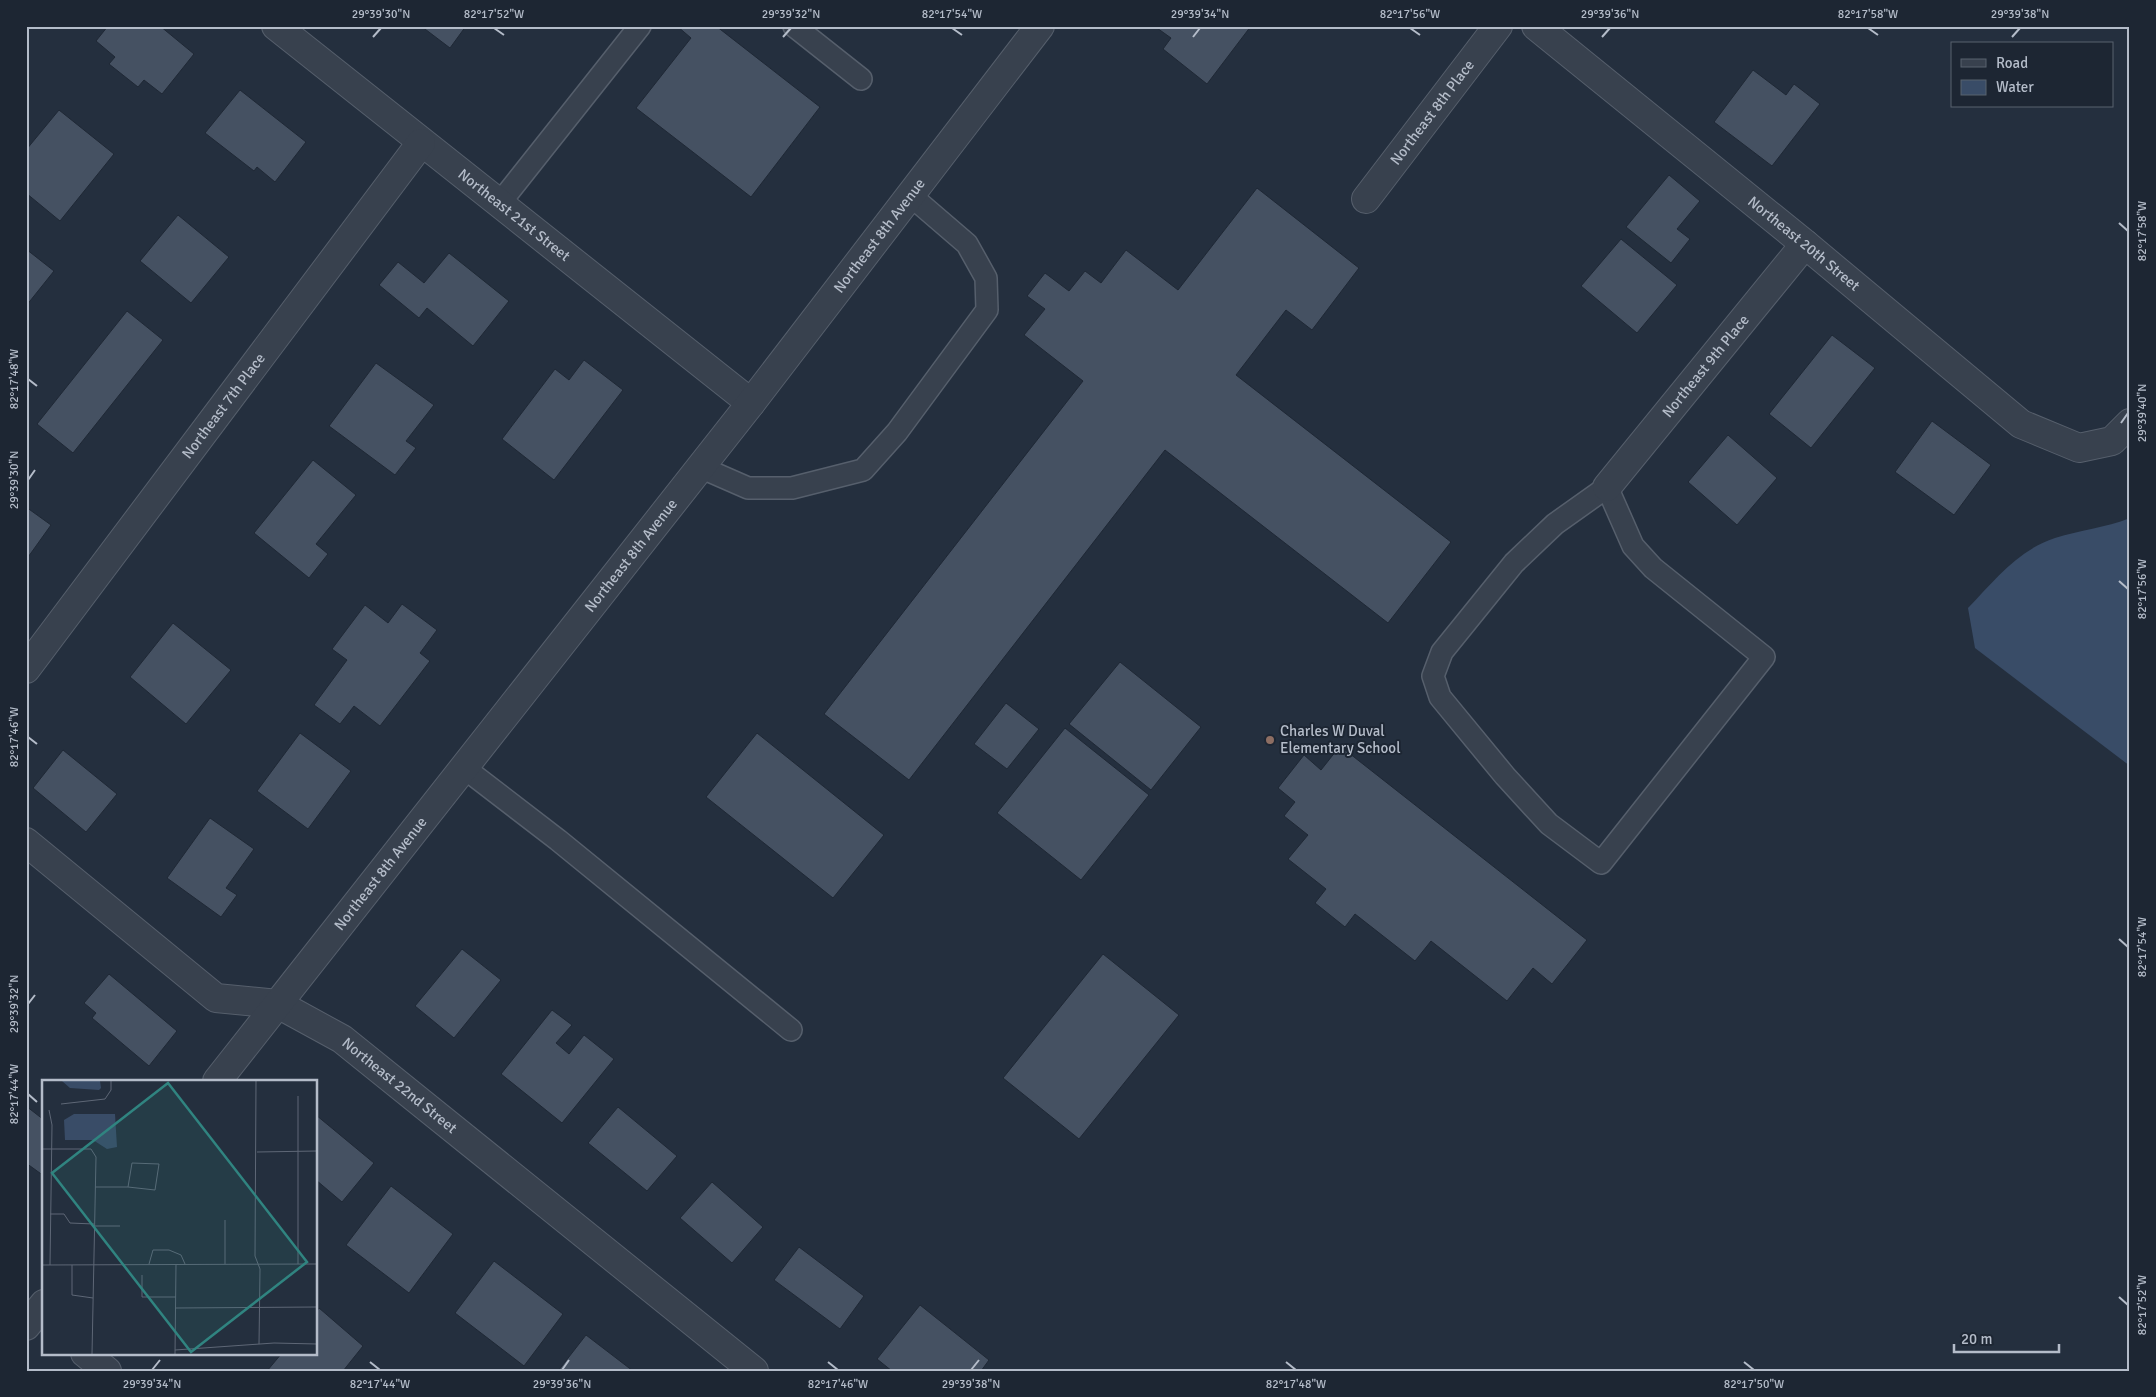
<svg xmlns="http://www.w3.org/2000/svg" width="2156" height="1397" viewBox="0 0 2156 1397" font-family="Signika,sans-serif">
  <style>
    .water { fill: #394c67 }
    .building { fill: #455162; stroke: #1f2835 }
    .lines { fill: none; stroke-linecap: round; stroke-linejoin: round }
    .service-casing { stroke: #565f6c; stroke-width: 24 }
    .minor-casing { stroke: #565f6c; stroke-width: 30 }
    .tertiary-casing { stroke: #565f6c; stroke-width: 30 }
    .service { stroke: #38414e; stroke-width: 21 }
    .minor { stroke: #38414e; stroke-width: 28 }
    .tertiary { stroke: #38414e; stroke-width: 28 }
    .ticks { fill: none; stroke: #b4bcc9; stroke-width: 2 }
    .education-dot { fill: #8d6e63; stroke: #1d2633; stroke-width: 2 }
    .labels { text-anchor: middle; stroke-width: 4; stroke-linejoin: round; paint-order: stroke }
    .street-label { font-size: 15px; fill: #b4bcc9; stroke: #1d2633 }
    .poi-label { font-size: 15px; fill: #b4bcc9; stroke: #1d2633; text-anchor: start }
    .inset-road { fill: none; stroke: #5e6776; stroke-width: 1 }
    .view { fill: #308480; fill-opacity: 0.15; stroke: #308480; stroke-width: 2.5 }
    .inset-edge { fill: none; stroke: #b4bcc9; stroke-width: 2.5 }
    .neatline { fill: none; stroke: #b4bcc9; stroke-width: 2 }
    .ticks-label { font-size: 12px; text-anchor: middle; fill: #b4bcc9 }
  </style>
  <rect width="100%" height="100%" fill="#242f3e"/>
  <!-- water -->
  <path class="water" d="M2130 518V766L1975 648 1968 608C1994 581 2018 550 2055 538 2080 530 2105 528 2130 518Z"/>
  <!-- building -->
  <g class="building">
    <polygon points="108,26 160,26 194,54 162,94 144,80 138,87 109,64 115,57 96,41"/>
    <polygon points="421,26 466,26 450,48"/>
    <polygon points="677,26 716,26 820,107 751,197 636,108 691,38"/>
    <polygon points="1158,26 1251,26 1207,84 1163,49 1171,38 1157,28"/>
    <polygon points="1753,70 1786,95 1794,84 1820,104 1772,166 1714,122"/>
    <polygon points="240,90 306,142 275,182 257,167 254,171 205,133"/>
    <polygon points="59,110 114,154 60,221 26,193 26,150"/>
    <polygon points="1669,175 1700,201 1677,229 1690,239 1671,263 1626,227"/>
    <polygon points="1257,188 1359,268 1312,330 1286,310 1236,375 1451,542 1388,623 1165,450 909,780 824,714 1083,381 1024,335 1045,309 1027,296 1045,273 1069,291 1085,271 1101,283 1126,250 1178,290"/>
    <polygon points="178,215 229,257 191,303 140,261"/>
    <polygon points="1621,239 1677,285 1637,333 1581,286"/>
    <polygon points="26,249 54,271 26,306"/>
    <polygon points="449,253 509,301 473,346 427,308 419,318 379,285 398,262 424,283"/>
    <polygon points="127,311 163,340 73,453 37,424"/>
    <polygon points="1832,335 1875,368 1811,448 1769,414"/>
    <polygon points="584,360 623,390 554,480 502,439 555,369 569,380"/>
    <polygon points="376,363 434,405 406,441 416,448 395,475 329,426"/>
    <polygon points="1932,421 1991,465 1954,515 1895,472"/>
    <polygon points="1728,435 1777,478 1737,525 1688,482"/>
    <polygon points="313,460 356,495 316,544 328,554 309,578 254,533"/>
    <polygon points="26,507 51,525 26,560"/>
    <polygon points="402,604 437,630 420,653 430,661 380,726 354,706 340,724 314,705 347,660 332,649 365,605 388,623"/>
    <polygon points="173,623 231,670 186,724 130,677"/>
    <polygon points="1120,662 1201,727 1151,790 1069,724"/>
    <polygon points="1006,703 1039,729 1007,769 974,744"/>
    <polygon points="1065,728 1149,795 1081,880 997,813"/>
    <polygon points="300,733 351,771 308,829 257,791"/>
    <polygon points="757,733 884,835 833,898 706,797"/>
    <polygon points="1340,746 1587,940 1552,984 1533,968 1507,1001 1431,941 1415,961 1355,914 1345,927 1315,903 1326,889 1288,859 1308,835 1284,816 1295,802 1278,788 1304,755 1321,770"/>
    <polygon points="63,750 117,794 86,832 33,788"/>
    <polygon points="210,818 254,849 226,888 237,895 221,917 167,878"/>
    <polygon points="462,949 501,980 454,1038 415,1006"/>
    <polygon points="1103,954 1179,1015 1079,1139 1003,1078"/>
    <polygon points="109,974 177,1031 149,1066 92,1018 96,1013 84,1003"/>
    <polygon points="552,1010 572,1025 556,1043 569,1054 584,1035 614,1059 562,1123 501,1074"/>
    <polygon points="26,1106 44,1120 44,1176 26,1163"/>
    <polygon points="618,1107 677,1156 647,1191 588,1143"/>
    <polygon points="316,1115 374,1163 342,1202 316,1180"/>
    <polygon points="712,1182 763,1227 732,1263 680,1218"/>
    <polygon points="391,1186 453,1234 409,1293 346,1245"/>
    <polygon points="799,1247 864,1296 840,1329 774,1280"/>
    <polygon points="494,1261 563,1314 524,1366 455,1313"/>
    <polygon points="920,1305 989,1360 981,1371 892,1371 877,1359"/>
    <polygon points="319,1308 363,1346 343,1371 267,1371 282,1353 316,1353 316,1312"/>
    <polygon points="586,1335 633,1371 558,1371"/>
  </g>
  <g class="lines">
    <defs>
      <g id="service">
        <polyline points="794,26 861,79"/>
        <polyline points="499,204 640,26"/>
        <polyline points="700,467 748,488 792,488 863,470 897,432 987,310 986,278 967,244 910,195"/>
        <polygon points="1607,487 1633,546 1653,568 1764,657 1601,863 1549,824 1505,776 1440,697 1433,676 1442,652 1514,563 1555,524"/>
        <polyline points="463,767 558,840 791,1030"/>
      </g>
      <g id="minor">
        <path id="s1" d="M276 26 751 403"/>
        <path id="s2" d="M1536 26 1805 244 2021 424 2079 448 2112 441 2130 423"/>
        <path id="s3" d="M1366 199 1498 26"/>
        <path id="s4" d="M1607 487 1805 244"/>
        <path id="s5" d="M26 669 421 143"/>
        <path id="s6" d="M26 842 216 998 278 1004 342 1039 754 1371"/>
        <polyline points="85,1353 107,1371"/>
      </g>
      <g id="tertiary">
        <path id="s7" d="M217 1081 751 403 1040 26"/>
        <polyline points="26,1326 44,1304"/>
      </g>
    </defs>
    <!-- service casing -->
    <use href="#service" class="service-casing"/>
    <!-- minor casing -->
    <use href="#minor" class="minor-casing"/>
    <!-- tertiary casing -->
    <use href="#tertiary" class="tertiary-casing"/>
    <!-- service -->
    <use href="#service" class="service"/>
    <!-- minor -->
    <use href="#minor" class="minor"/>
    <!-- tertiary -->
    <use href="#tertiary" class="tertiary"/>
  </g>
  <!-- ticks -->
  <path class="ticks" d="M494 28 504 35M952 28 962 35M1410 28 1420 35M1868 28 1878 35M373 37 381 28M783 37 791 28M1193 37 1200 28M1602 37 1610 28M2012 37 2020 28M2119 223 2128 231M28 379 37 386M2121 423 2128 413M28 480 35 470M2119 581 2128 589M28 737 37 744M2119 939 2128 947M28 1004 35 995M28 1094 37 1102M2119 1297 2128 1305M370 1362 380 1370M828 1362 838 1370M1286 1362 1296 1370M1744 1362 1754 1370M152 1370 160 1360M562 1370 569 1360M971 1370 979 1360"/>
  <!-- markers -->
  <circle class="education-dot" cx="1270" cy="740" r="5"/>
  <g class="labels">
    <!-- street labels -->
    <g class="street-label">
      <text dy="5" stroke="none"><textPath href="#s3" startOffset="109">Northeast 8th Place</textPath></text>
      <text dy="5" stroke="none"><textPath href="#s1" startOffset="304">Northeast 21st Street</textPath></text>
      <text dy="5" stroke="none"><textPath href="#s7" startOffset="1074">Northeast 8th Avenue</textPath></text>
      <text dy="5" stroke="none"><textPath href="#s2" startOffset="345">Northeast 20th Street</textPath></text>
      <text dy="5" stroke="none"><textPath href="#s4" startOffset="156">Northeast 9th Place</textPath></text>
      <text dy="5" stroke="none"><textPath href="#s5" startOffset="329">Northeast 7th Place</textPath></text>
      <text dy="5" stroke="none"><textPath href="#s7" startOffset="669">Northeast 8th Avenue</textPath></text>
      <text dy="5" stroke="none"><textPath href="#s7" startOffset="264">Northeast 8th Avenue</textPath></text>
      <text dy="5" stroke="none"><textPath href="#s6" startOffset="455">Northeast 22nd Street</textPath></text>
    </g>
    <!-- poi labels -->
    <g class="poi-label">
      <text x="1280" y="736">Charles W Duval<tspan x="1280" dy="17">Elementary School</tspan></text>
    </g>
  </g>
  <!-- overview -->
  <g transform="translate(42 1080)">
    <rect width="275" height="275" fill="#242f3e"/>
    <path d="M20 1H58L59 8 57 10 28 8ZM32 34H73L75 67 65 69 51 60H23L22 40Z" fill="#394c67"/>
    <path class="inset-road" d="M214 1 213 176 218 189 217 264M19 24 63 19 69 10V1M7 30 10 45 8 185M0 69H49L54 77 50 274M215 72 275 71M90 83 117 84 113 110 86 107ZM53 107H86M8 134H22L28 143 52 144M52 146H78M107 184 111 170H127L139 175 143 184M183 184V140M256 184V16M0 185 275 184M30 185V215L51 218M100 195V217H134M134 228 275 227M133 270 232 263 275 264M133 274 134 184"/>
    <path class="view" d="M126 3 265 182 149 272 10 93Z"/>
    <rect width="275" height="275" class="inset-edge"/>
  </g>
  <!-- border -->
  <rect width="2156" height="1397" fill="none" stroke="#1d2633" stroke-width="55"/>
  <!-- legend -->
  <rect x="1951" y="42" width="162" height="65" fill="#1d2633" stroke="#59626f"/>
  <rect x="1961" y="59" width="25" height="8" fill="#38414e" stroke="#59626f"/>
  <text x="1996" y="68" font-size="15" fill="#b4bcc9">Road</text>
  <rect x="1961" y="80" width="25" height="15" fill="#394c67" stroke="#59626f"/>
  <text x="1996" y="92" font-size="15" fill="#b4bcc9">Water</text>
  <!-- scale -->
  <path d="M1954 1344v8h105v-8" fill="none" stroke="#b4bcc9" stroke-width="2.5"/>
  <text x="1961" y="1344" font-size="15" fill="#b4bcc9" stroke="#1d2633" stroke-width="4" paint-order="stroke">20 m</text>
  <rect x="28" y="28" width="2100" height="1342" class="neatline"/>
  <g class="ticks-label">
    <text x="381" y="18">29°39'30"N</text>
    <text x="494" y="18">82°17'52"W</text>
    <text x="791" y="18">29°39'32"N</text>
    <text x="952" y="18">82°17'54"W</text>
    <text x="1200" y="18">29°39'34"N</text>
    <text x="1410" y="18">82°17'56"W</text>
    <text x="1610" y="18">29°39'36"N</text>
    <text x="1868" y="18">82°17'58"W</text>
    <text x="2020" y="18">29°39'38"N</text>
    <text transform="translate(2142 231) rotate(-90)" y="4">82°17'58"W</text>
    <text transform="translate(14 379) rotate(-90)" y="4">82°17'48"W</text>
    <text transform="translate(2142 413) rotate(-90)" y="4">29°39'40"N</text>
    <text transform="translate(14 480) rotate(-90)" y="4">29°39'30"N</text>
    <text transform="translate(2142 589) rotate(-90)" y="4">82°17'56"W</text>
    <text transform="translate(14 737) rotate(-90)" y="4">82°17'46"W</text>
    <text transform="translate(2142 947) rotate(-90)" y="4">82°17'54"W</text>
    <text transform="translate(14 1004) rotate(-90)" y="4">29°39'32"N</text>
    <text transform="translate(14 1094) rotate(-90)" y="4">82°17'44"W</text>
    <text transform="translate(2142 1305) rotate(-90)" y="4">82°17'52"W</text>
    <text x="152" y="1388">29°39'34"N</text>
    <text x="380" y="1388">82°17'44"W</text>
    <text x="562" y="1388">29°39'36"N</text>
    <text x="838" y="1388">82°17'46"W</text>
    <text x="971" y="1388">29°39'38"N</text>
    <text x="1296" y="1388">82°17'48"W</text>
    <text x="1754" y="1388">82°17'50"W</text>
  </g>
</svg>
